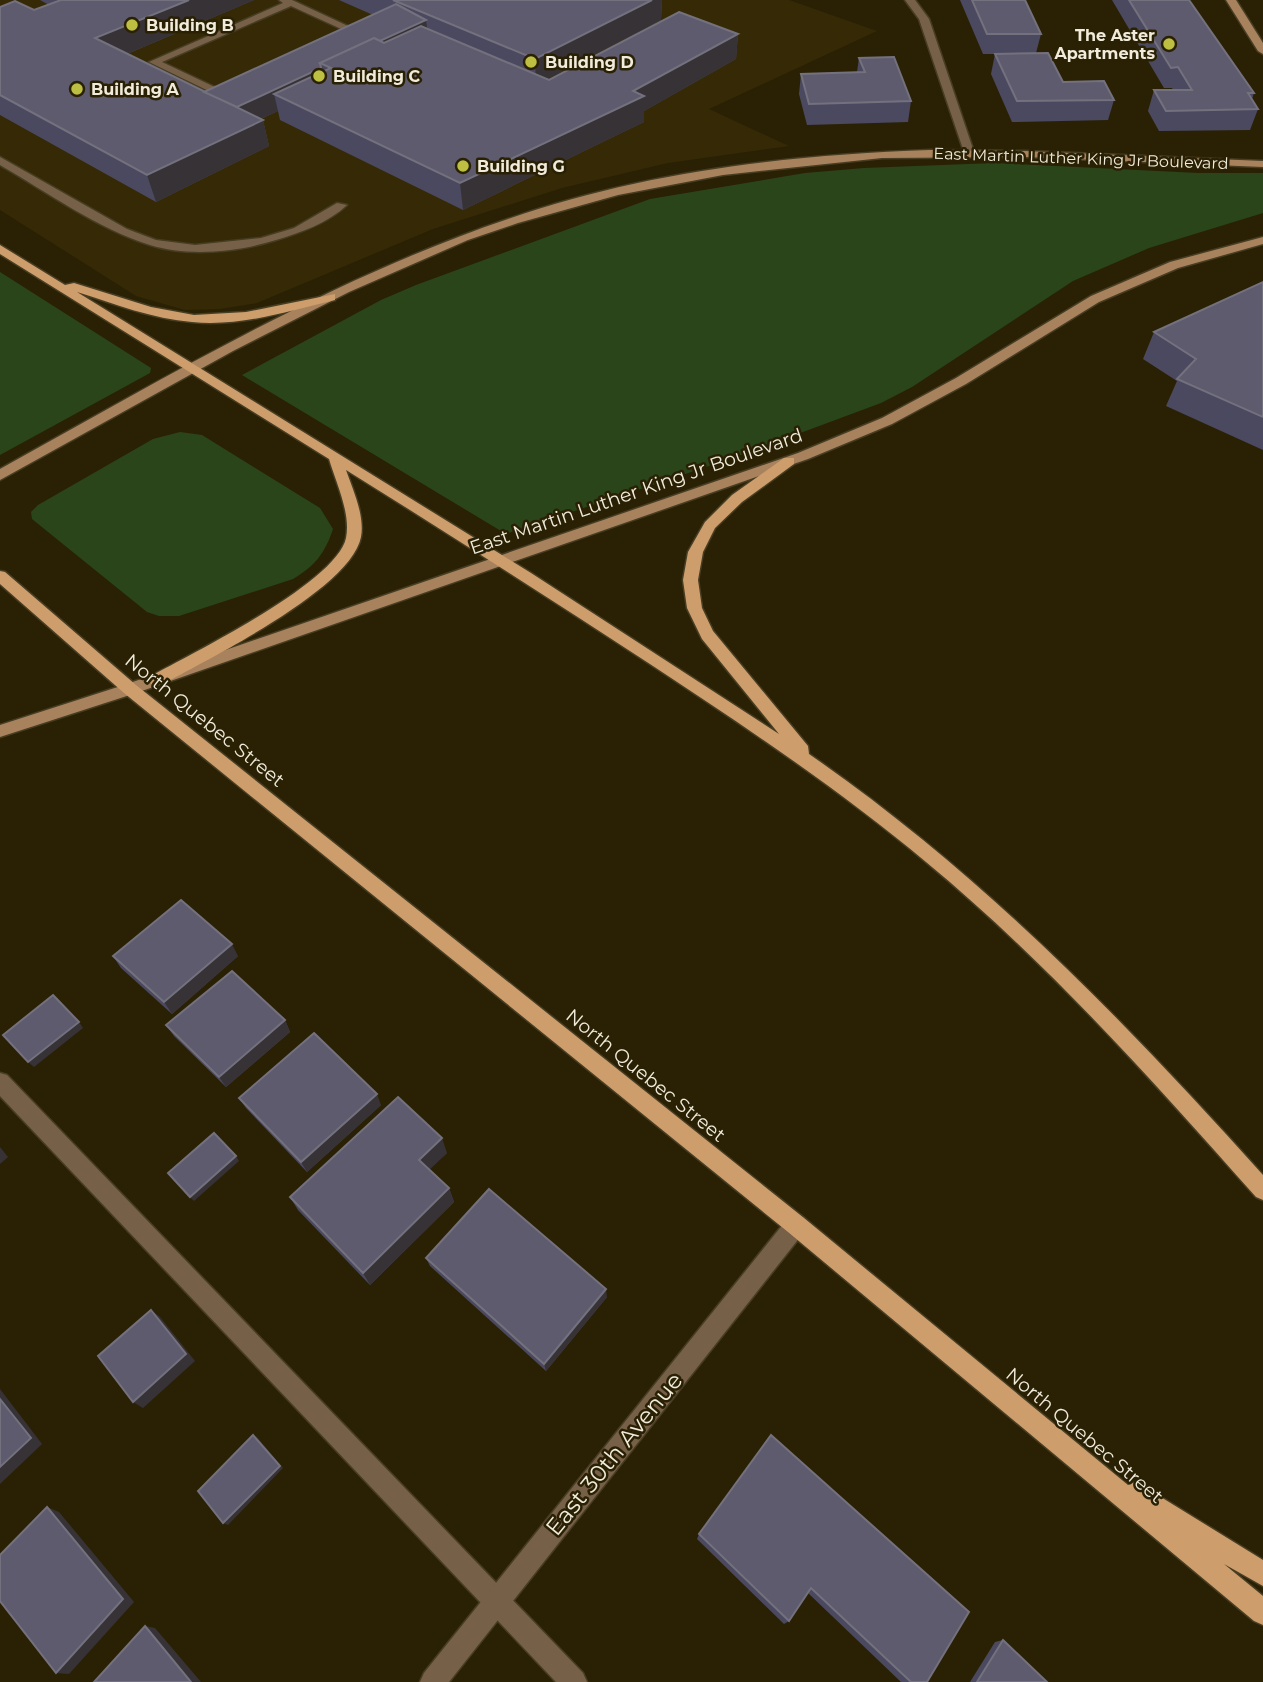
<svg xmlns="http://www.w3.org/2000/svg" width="1263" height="1682" viewBox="0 0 1263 1682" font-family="Montserrat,sans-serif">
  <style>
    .built { fill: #352a05 }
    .green { fill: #2b451a }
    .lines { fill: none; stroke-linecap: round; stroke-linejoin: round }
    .lane-casing { stroke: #463d23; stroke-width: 3 }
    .street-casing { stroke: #463d23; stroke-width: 3 }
    .secondary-casing { stroke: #463d23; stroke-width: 3 }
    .primary-casing { stroke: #463d23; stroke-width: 3 }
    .lane { fill: #776048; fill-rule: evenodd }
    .street { fill: #776048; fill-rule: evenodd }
    .secondary { fill: #a8825d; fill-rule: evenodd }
    .primary { fill: #cd9d6c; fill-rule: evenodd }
    .wall { fill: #4b4960 }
    .shaded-wall { fill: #373236 }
    .building { fill: #5d5b6d; stroke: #74717e; stroke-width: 2 }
    .poi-dot { fill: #bdbf43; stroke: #2a2105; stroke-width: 2.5 }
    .labels { text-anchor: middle; stroke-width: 5; stroke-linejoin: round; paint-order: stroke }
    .far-poi-label { font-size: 16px; font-weight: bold; fill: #f0ebda; stroke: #2a2105; text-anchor: start }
    .far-street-label { font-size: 16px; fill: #f0ebda; stroke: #2a2105 }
    .street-label { font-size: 19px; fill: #f0ebda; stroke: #2a2105 }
    .near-street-label { font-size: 23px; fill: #f0ebda; stroke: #2a2105 }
  </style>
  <rect width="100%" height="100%" fill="#2a2105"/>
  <!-- built -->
  <polygon class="built" points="0,0 789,0 877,31 709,109 789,146 668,163 562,188 433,229 257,303 220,309 185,310 136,296 0,210"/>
  <!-- green -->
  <g class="green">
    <polygon points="995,163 1198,173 1263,173 1263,213 1149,248 1073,281 912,387 881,403 730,459 506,534 242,375 381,300 416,285 650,199 805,173 864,168"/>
    <polygon points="0,272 151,368 150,373 0,455"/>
    <path d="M180 432 202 435 320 508 333 529C325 553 315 566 293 579L179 616H159L147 612 32 519 31 512 38 505 153 439Z"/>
  </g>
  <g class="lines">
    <defs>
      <g id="lane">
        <polygon points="279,0 292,0 363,33 352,39 346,39 346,35 350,33 291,6 162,62 221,90 231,87 236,90 221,97 149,62 283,3"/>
        <polygon points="905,0 915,0 929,19 974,152 973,154 964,152 919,19"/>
        <path d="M0 157 127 229 156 240 195 245 261 238 294 228 337 203 347 205C328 223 300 233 276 240 238 252 188 257 150 245 98 229 47 192 0 165Z"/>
        <polygon points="0,1073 7,1075 583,1673 587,1682 556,1682 0,1096"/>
      </g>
      <polygon id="street" points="796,1214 804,1218 807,1225 804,1232 449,1682 420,1682 424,1673 788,1218"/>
      <g id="secondary">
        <polygon points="1226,0 1236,0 1263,43 1263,54 1258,51"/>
        <path d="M930 150 1025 151 1263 161V167L1025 157 882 158 723 175 618 195 518 223 468 240 349 292 233 351 0 480V469C165 378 328 280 508 219 643 172 787 155 930 150Z"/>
        <polygon points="1263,237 1263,244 1178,268 1099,302 966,384 892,424 808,459 136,693 0,737 0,725 124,685 798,453 882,418 956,378 1091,296 1170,262"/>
      </g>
      <g id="primary">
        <path d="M0 245 65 285 74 283 151 307 194 315 246 312 335 294V300C289 311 240 327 192 322 153 319 115 304 77 292L531 573 779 734 702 639 687 608 683 580 688 552 705 522 732 495 784 458H794V464L742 502 715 528 703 552 698 580 702 608 713 631 808 746 809 754C981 873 1124 1020 1263 1175V1200L1256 1197C1152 1080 1047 962 926 862 840 790 747 728 653 666 552 600 449 534 346 470 353 490 365 516 361 537 351 589 208 659 163 684H151L149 680 151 676C193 653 337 582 346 538 351 513 336 483 329 459L0 254Z"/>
        <polygon points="0,571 5,572 136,685 804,1218 1128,1485 1135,1482 1143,1486 1263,1560 1263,1586 1224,1564 1263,1596 1263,1625 1254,1621 788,1232 124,693 0,584"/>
      </g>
    </defs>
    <!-- lane casing -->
    <use href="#lane" class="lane-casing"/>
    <!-- street casing -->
    <use href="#street" class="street-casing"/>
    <!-- secondary casing -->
    <use href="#secondary" class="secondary-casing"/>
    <!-- primary casing -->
    <use href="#primary" class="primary-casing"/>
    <!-- lane -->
    <use href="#lane" class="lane"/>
    <!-- street -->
    <use href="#street" class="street"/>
    <!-- secondary -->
    <use href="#secondary" class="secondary"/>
    <!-- primary -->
    <use href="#primary" class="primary"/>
  </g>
  <!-- wall -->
  <g class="wall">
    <polygon points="40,0 254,0 127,54 204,92 373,15 339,0 662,0 661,20 547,79 549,80 738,34 736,59 644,111 644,122 463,210 280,120 278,111 261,119 263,120 269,146 156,202 0,115 0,7 34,10 49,5"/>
    <polygon points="960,0 1025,0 1041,34 1036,53 1063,82 1114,100 1108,120 1012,122 991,74 995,54 983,54"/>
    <polygon points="1112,0 1189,0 1254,93 1252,99 1258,109 1250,130 1159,131 1148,111 1154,90 1173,90 1172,88 1164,88"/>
    <polygon points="859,58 911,101 908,122 807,125 799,94 801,74 857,72"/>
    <polygon points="1263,282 1263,450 1166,406 1177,381 1143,359 1154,332"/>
    <polygon points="113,956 238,956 172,1014 121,968"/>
    <polygon points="285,1020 290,1032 226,1087 174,1036 166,1025"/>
    <polygon points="239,1098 381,1105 307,1172 246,1108"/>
    <polygon points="447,1153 429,1169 449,1188 454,1202 370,1285 298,1210 290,1197"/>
    <polygon points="426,1258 607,1297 546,1371 430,1266"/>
    <polygon points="771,1435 927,1682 901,1682 808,1593 789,1621 784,1624 697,1539 699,1534"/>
    <polygon points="1003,1640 1047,1682 970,1682 995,1642"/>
  </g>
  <!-- shaded-wall -->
  <g class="shaded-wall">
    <polygon points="189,0 254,0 103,64 95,38"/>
    <polygon points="652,0 662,0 661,20 536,85 535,59"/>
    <polygon points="426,20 429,40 331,68 327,66"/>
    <polygon points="738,34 736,59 644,111 644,122 463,210 460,183 633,91"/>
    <polygon points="321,68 325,89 274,94 278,111 237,130 232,110"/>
    <polygon points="263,120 269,146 156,202 147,175"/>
    <polygon points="232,944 238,956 172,1014 164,1002"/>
    <polygon points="285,1020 290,1032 226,1087 219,1077"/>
    <polygon points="79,1022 83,1028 34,1067 28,1062"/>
    <polygon points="377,1094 381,1105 307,1172 301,1162"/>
    <polygon points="442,1138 447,1153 425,1174 419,1160"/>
    <polygon points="0,1147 8,1157 0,1164"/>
    <polygon points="236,1156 239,1161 194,1201 190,1197"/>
    <polygon points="449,1188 454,1202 370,1285 363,1273"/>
    <polygon points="606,1289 607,1297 546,1371 544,1364"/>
    <polygon points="151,1310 160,1317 195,1361 143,1408 133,1402"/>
    <polygon points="0,1389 42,1444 0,1484"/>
    <polygon points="253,1435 257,1437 283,1468 228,1525 223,1523"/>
    <polygon points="47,1507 59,1512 134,1602 69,1674 56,1673"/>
    <polygon points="145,1626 155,1628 201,1682 191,1682"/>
  </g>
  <!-- building -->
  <g class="building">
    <polygon points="61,0 189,0 95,38 263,120 147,175 0,95 0,7 15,1 34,10"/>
    <polygon points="393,0 652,0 535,59"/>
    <polygon points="972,0 1025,0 1041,34 987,34"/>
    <polygon points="1129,0 1189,0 1254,93 1248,93 1258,109 1166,111 1154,90 1192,90 1178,67 1171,68"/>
    <polygon points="396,4 426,20 380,41 374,38 320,63 321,68 237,107 204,92"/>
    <polygon points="679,12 738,34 633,91 644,96 460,183 274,94 331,68 320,63 374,38 384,43 421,26 549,80"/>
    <polygon points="1048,53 1063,82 1104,81 1114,100 1017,101 995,54"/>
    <polygon points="894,57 911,101 809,104 801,74 865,72 859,58"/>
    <polygon points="1263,282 1263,417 1177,379 1196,359 1154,332"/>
    <polygon points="181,900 232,944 164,1002 113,956"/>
    <polygon points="232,971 285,1020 219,1077 166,1025"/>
    <polygon points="53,995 79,1022 28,1062 3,1035"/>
    <polygon points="314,1033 377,1094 301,1162 239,1098"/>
    <polygon points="398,1097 442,1138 419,1160 449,1188 363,1273 290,1197"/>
    <polygon points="214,1133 236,1156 190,1197 168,1173"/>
    <polygon points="489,1189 606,1289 544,1364 426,1258"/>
    <polygon points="151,1310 186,1354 133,1402 98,1356"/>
    <polygon points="0,1399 31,1438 0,1467"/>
    <polygon points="253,1435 280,1466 223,1523 198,1491"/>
    <polygon points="771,1435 969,1612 927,1682 911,1682 811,1588 789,1621 699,1534"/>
    <polygon points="47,1507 123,1599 56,1673 0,1601 0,1555"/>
    <polygon points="145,1626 191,1682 94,1682"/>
    <polygon points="1003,1640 1047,1682 977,1682"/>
  </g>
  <!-- markers -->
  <g class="poi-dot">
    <circle cx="132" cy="25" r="7"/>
    <circle cx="1169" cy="44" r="7"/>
    <circle cx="531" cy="62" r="7"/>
    <circle cx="319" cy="76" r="7"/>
    <circle cx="77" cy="89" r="7"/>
    <circle cx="463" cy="166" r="7"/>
  </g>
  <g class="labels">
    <!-- far-poi labels -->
    <g class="far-poi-label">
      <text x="146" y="31">Building B</text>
      <text x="1155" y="41" text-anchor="end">The Aster<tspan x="1155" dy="18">Apartments</tspan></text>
      <text x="545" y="68">Building D</text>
      <text x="333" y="82">Building C</text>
      <text x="91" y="95">Building A</text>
      <text x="477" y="172">Building G</text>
    </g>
    <!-- far-street labels -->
    <g class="far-street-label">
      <text transform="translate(1081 158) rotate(2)" y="6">East Martin Luther King Jr Boulevard</text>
    </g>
    <!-- street labels -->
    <g class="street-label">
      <text transform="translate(636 491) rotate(-19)" y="7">East Martin Luther King Jr Boulevard</text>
      <text transform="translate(205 720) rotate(39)" y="7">North Quebec Street</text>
      <text transform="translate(646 1075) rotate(39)" y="7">North Quebec Street</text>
      <text transform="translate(1085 1435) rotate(40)" y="7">North Quebec Street</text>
    </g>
    <!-- near-street labels -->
    <g class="near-street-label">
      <text transform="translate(614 1454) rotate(-51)" y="8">East 30th Avenue</text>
    </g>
  </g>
</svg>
